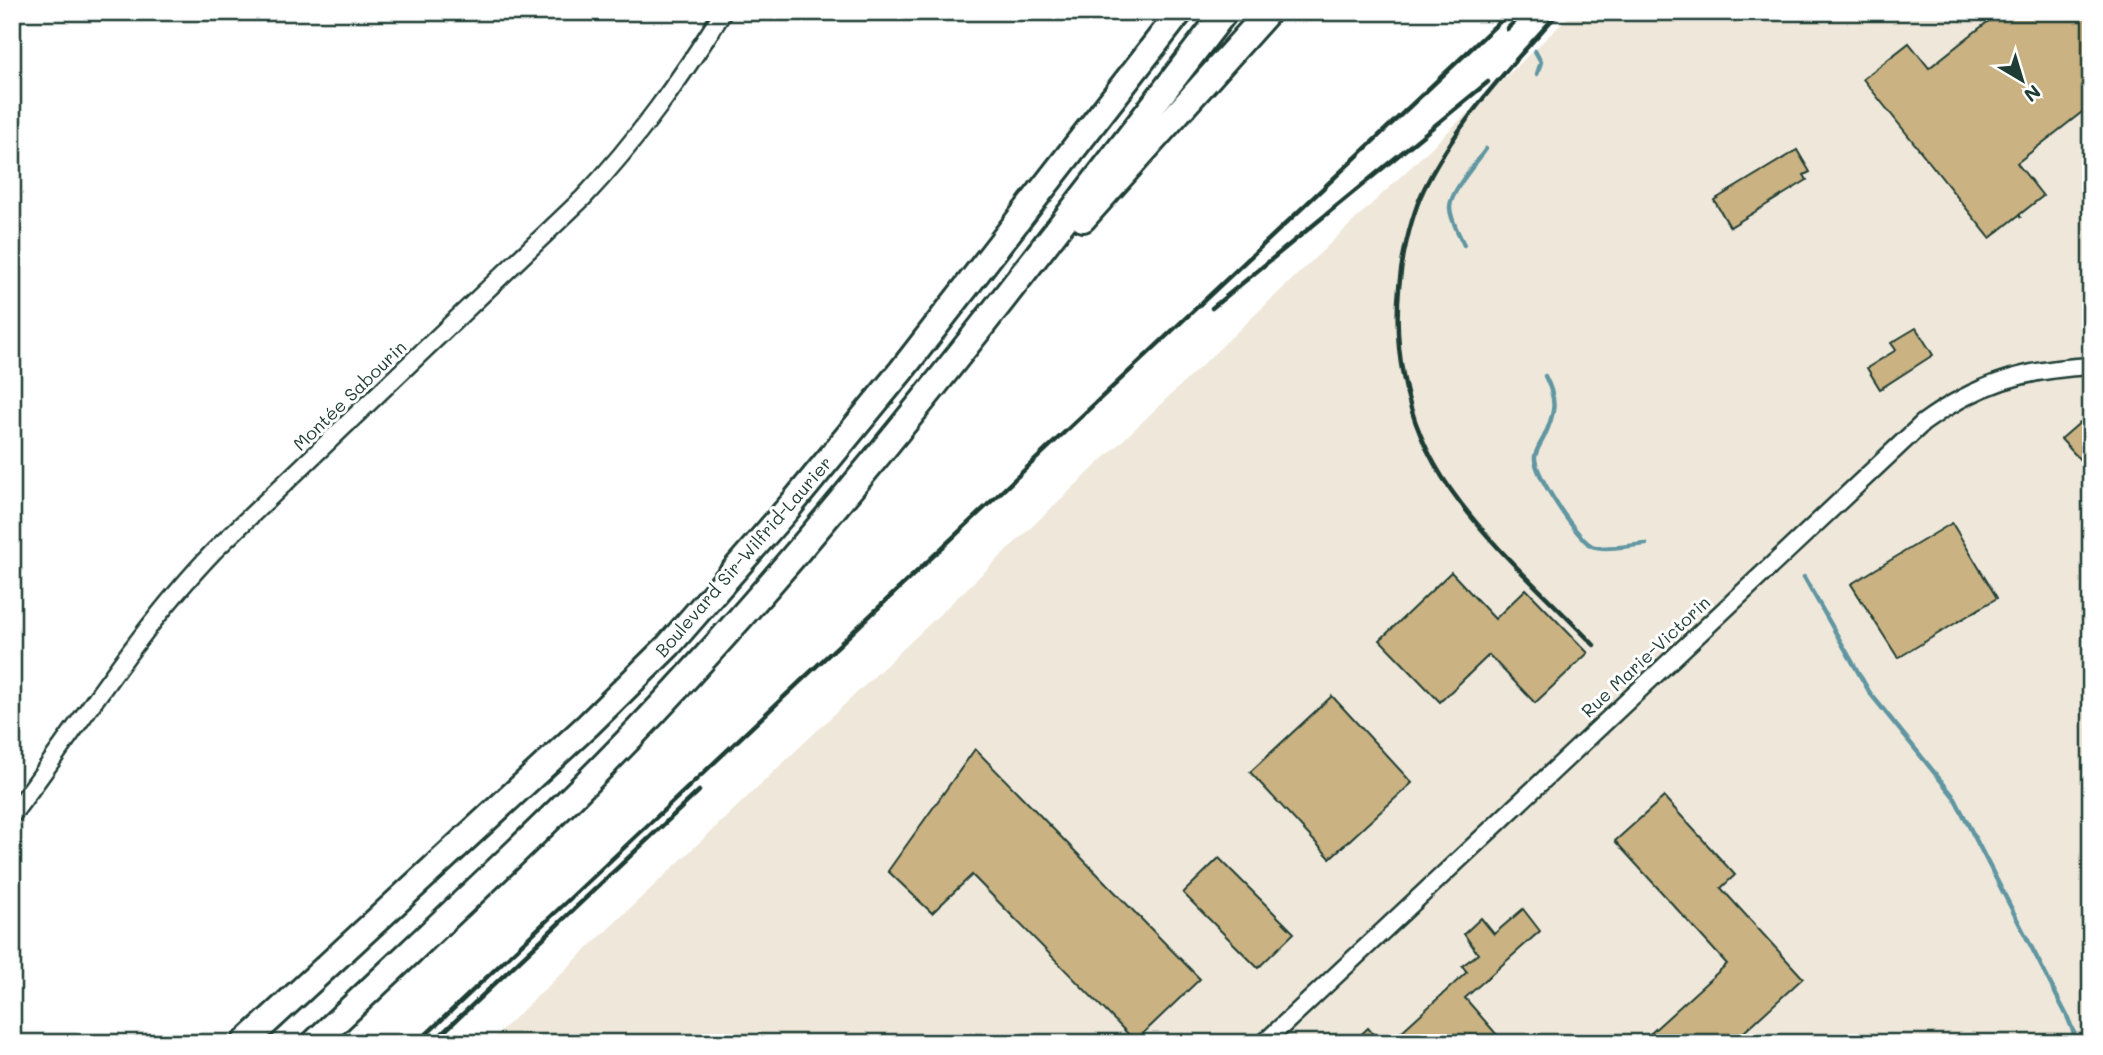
<svg xmlns="http://www.w3.org/2000/svg" width="2103" height="1055" viewBox="0 0 2103 1055" font-family="Mali,sans-serif">
  <style>
    .built { fill: #efe8da }
    .lines { fill: none; stroke-linecap: round; stroke-linejoin: round }
    .stream { stroke: #6096a2; stroke-width: 4.5 }
    .building { fill: #cab282; stroke: #1f3d34; stroke-width: 2 }
    .minor-casing { stroke: #1f3d34; stroke-width: 21 }
    .highway-casing { stroke: #1f3d34; stroke-width: 30 }
    .path { stroke: #1f3d34; stroke-width: 2.5; stroke-dasharray: 7 5; stroke-linecap: butt }
    .minor { stroke: #fff; stroke-width: 16 }
    .highway { stroke: #fff; stroke-width: 24 }
    .rail { stroke: #1f3d34; stroke-width: 4.5 }
    .labels { text-anchor: middle; stroke-width: 6; stroke-linejoin: round; paint-order: stroke }
    .street-label { font-size: 18px; fill: #1f3d34; stroke: #fff }
  </style>
  <rect width="100%" height="100%" fill="#fff"/>
  <filter id="ink" filterUnits="userSpaceOnUse"><feTurbulence type="fractalNoise" baseFrequency=".0143" numOctaves="2"/><feDisplacementMap in="SourceGraphic" scale="14" xChannelSelector="R" yChannelSelector="G"/><feConvolveMatrix kernelMatrix="1 2 1 2 8 2 1 2 1" color-interpolation-filters="sRGB"/></filter>
  <g filter="url(#ink)">
    <!-- built -->
    <polygon class="built" points="1574,12 2091,12 2091,1043 488,1043"/>
    <g class="lines">
      <!-- stream -->
      <g class="stream">
        <polyline points="1535,51 1541,62 1537,74"/>
        <path d="M1464 245C1459 234 1450 219 1450 207 1451 191 1476 163 1486 149"/>
        <path d="M1545 376C1558 401 1555 413 1544 437 1541 443 1536 450 1535 457 1533 472 1578 540 1592 546 1605 551 1632 545 1646 544"/>
        <polyline points="1804,577 1870,693 1954,797 2067,1016 2078,1043"/>
      </g>
    </g>
    <!-- building -->
    <g class="building">
      <polygon points="2000,12 2091,12 2091,105 2017,163 2043,196 1990,238 1863,79 1909,43 1929,68"/>
      <polygon points="1797,150 1810,172 1804,175 1807,180 1730,227 1714,200"/>
      <polygon points="1916,328 1933,355 1880,389 1867,368 1896,350 1891,343"/>
      <polygon points="2091,413 2091,472 2061,439"/>
      <polygon points="1952,523 1997,598 1898,658 1851,584"/>
      <polygon points="1451,572 1495,619 1526,589 1588,653 1535,703 1489,655 1440,702 1380,640"/>
      <polygon points="1332,696 1412,783 1330,858 1250,772"/>
      <polygon points="975,749 1200,979 1135,1041 972,875 932,913 888,871"/>
      <polygon points="1664,797 1735,875 1721,888 1803,978 1732,1043 1640,1043 1727,964 1615,841"/>
      <polygon points="1219,858 1294,933 1258,968 1183,893"/>
      <polygon points="1523,909 1540,931 1465,998 1504,1043 1389,1043 1467,972 1462,966 1478,954 1464,934 1481,918 1494,934"/>
      <polygon points="1368,1028 1381,1043 1352,1043"/>
    </g>
    <g class="lines">
      <defs>
        <g id="minor">
          <path d="M12 815C79 726 138 630 215 550L583 198C637 141 681 78 723 12"/>
          <path d="M1264 1043 1923 423C1976 384 2026 369 2091 366"/>
        </g>
        <g id="highway">
          <polyline points="1083,219 1268,12"/>
          <polyline points="244,1043 588,725 669,645 791,505 901,371 1180,12"/>
          <path d="M314 1043C444 919 579 798 699 664 887 457 1054 233 1225 12"/>
        </g>
      </defs>
      <!-- minor casing -->
      <use href="#minor" class="minor-casing"/>
      <!-- highway casing -->
      <use href="#highway" class="highway-casing"/>
      <!-- path -->
      <polyline class="path" points="2019,215 2021,218"/>
      <!-- minor -->
      <use href="#minor" class="minor"/>
      <!-- highway -->
      <use href="#highway" class="highway"/>
      <!-- rail -->
      <g class="rail">
        <path d="M1559 12C1511 65 1460 119 1427 183 1415 205 1409 229 1404 253 1388 335 1402 421 1451 490 1491 547 1546 595 1594 645"/>
        <polyline points="1507,29 1525,12"/>
        <polyline points="1212,308 1488,82"/>
        <polyline points="417,1043 1510,12"/>
        <polyline points="432,1043 699,791"/>
      </g>
    </g>
  </g>
  <g class="labels">
    <!-- street labels -->
    <g class="street-label">
      <text transform="translate(350 396) rotate(-44)" y="6">Montée Sabourin</text>
      <text transform="translate(744 557) rotate(-49)" y="6">Boulevard Sir-Wilfrid-Laurier</text>
      <text transform="translate(1646 657) rotate(-43)" y="6">Rue Marie-Victorin</text>
    </g>
  </g>
  <!-- margin -->
  <rect width="2103" height="1055" fill="none" stroke="#fff" stroke-width="42"/>
  <rect x="21" y="21" width="2061" height="1013" fill="none" stroke="#1f3d34" stroke-width="2.5" filter="url(#ink)"/>
  <!-- north arrow -->
  <g transform="translate(2022 80) rotate(142)" stroke="#ffffff" stroke-width="5" paint-order="stroke">
  <path d="M0-5L12 26L0 18L-12 26Z" fill="#1f3d34"/>
  <text y="-10" font-size="19" font-weight="bold" text-anchor="middle" fill="#1f3d34">N</text>
  </g>
</svg>
